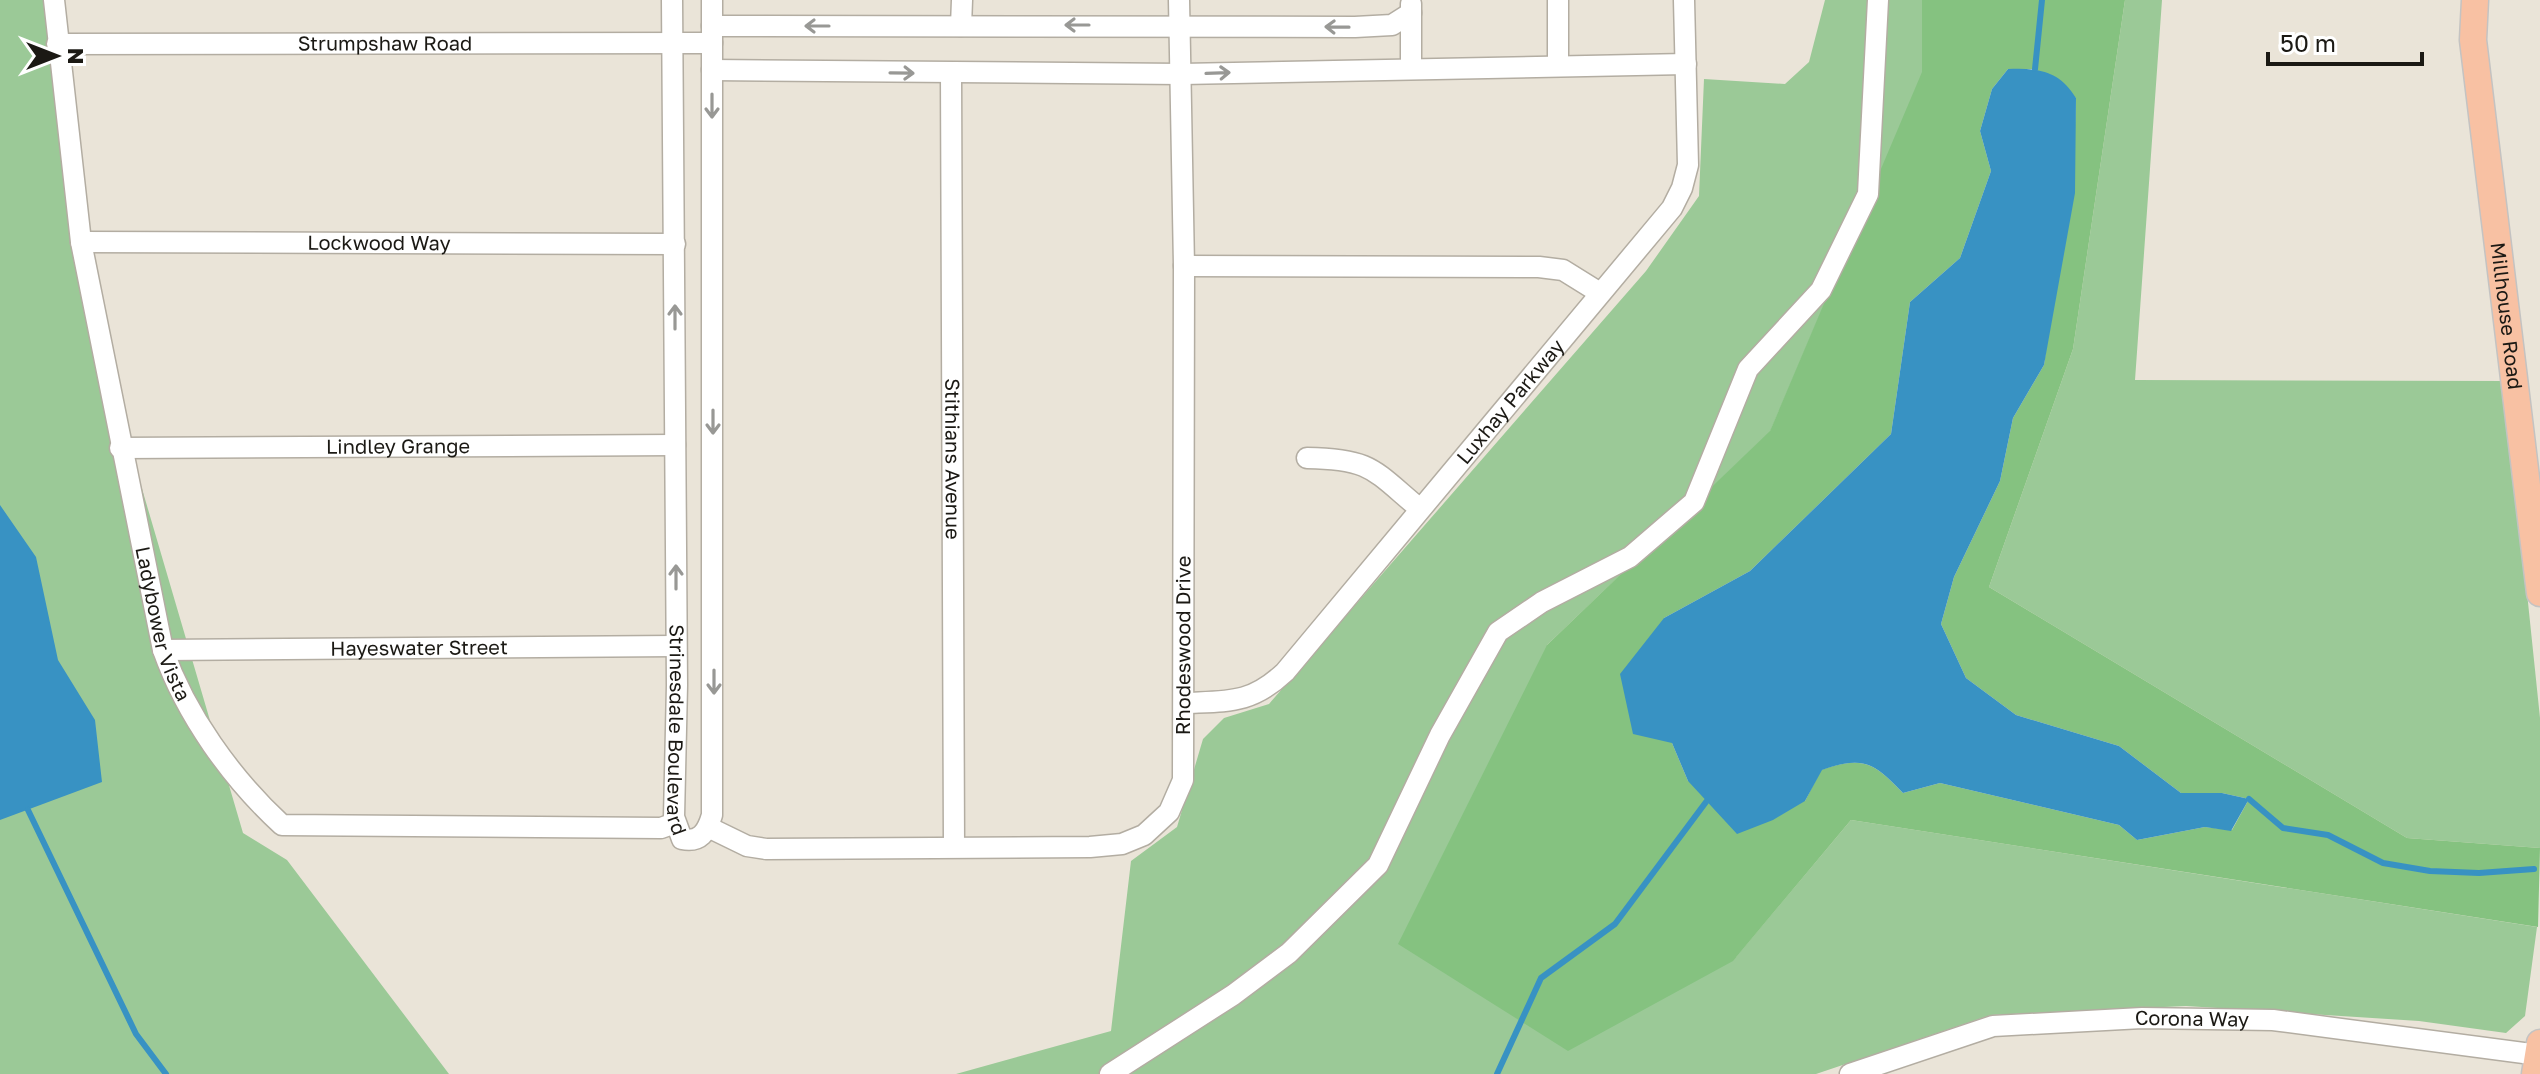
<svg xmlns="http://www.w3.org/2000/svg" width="2540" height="1074" viewBox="0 0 2540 1074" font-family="'Golos Text',sans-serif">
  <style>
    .green { fill: #9bc997 }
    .forest { fill: #85c280; fill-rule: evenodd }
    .water { fill: #3892c3 }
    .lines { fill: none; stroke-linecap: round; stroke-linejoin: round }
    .stream { stroke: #3892c3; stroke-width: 6 }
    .minor-casing { stroke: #b3ada2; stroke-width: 23 }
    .major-casing { stroke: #c4c3c2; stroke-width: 29 }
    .minor { stroke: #fff; stroke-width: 20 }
    .major { stroke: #f8c1a3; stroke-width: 26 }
    .oneway { stroke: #989895 }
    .labels { text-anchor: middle; stroke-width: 6; stroke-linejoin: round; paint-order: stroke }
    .street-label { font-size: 20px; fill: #1b1914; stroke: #fff }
  </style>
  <rect width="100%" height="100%" fill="#eae4d8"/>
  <!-- green -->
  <g class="green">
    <polygon points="0,0 43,0 74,257 243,833 287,860 449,1074 0,1074"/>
    <polygon points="1825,0 1922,0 1923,72 1770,432 1547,645 1736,957 1851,820 2537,927 2525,1016 2506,1033 2419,1021 2186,1006 1991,1015 1816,1074 956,1074 1111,1031 1131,861 1177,827 1203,739 1224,718 1269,704 1646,271 1699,196 1704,79 1785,84 1809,62"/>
    <polygon points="2125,0 2162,0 2135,380 2505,381 2540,718 2540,848 2407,838 1989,587 2073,349"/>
  </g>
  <!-- forest -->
  <path class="forest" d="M1922 0H2125L2073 349 1989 587 2407 838 2540 848 2538 927 1851 820 1733 961 1568 1051 1398 944 1547 645 1770 431 1922 72ZM2008 69H2035L2076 98 2075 124 2044 365 2013 418 2000 481 1954 577 1941 624 1966 678 2016 715 2119 746 2181 793H2222L2249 799 2232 830 2205 827 2137 840 2119 825 1940 783 1903 793C1873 762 1863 756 1821 770L1805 801 1688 781 1672 743 1664 618 1750 571 1891 434 1910 302 1960 258 1991 171 1980 131 1992 89Z"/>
  <!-- water -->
  <g class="water">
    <path d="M2008 69C2038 68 2059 70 2076 98L2075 193 2044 365 2013 418 2000 481 1954 577 1941 624 1966 678 2016 715 2119 746 2181 793H2222L2249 799 2231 831 2205 827 2137 840 2119 825 1940 783 1903 793C1873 762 1863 756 1822 770L1805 801 1773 820 1737 834 1688 781 1672 743 1633 734 1620 674 1664 618 1750 571 1891 434 1910 302 1960 258 1991 171 1980 131 1992 89Z"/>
    <polygon points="0,505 36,557 58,660 95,720 102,782 0,820"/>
  </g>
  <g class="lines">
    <!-- stream -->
    <g class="stream">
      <polyline points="2035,69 2042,0"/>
      <polyline points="2249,799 2283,828 2328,835 2383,863 2430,871 2479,873 2534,869"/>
      <polyline points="28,810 136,1034 166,1074"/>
      <polyline points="1497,1074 1541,978 1615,924 1706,802"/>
    </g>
    <defs>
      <g id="minor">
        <path id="s1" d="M54 0 81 242 163 650C186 715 231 778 282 825L661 828 675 823"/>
        <path id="s2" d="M672 0 677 685 674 817 682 839C700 843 707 832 712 815V0"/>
        <polyline points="1558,0 1558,66"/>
        <polyline points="712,26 1355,27 1392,25 1411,13"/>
        <polyline points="961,26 962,0"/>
        <path id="s3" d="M57 44 712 43"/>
        <polyline points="1411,67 1411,4"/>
        <polyline points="712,70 1182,74 1686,64"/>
        <path id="s4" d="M951 73 954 846"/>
        <path id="s5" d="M81 242 675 244"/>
        <polyline points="1184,266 1539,267 1563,270 1600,293"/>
        <path id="s6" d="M120 448 675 445"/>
        <path d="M1307 458C1372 459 1373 470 1420 509"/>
        <path id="s7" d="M163 650 676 646"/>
        <path id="s8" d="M1185 703C1229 701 1251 704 1285 672L1672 208 1682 188 1688 165 1684 0"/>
        <path id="s9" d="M708 827 747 846 766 849 1090 847 1122 844 1144 835 1169 812 1183 780 1184 266 1179 0"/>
        <polyline points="1110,1074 1233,995 1289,953 1378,865 1440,735 1498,632 1542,602 1630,557 1694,502 1748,369 1821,290 1868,194 1878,0"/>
        <path id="s10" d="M1850 1074 1993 1026 2142 1018 2273 1020 2539 1055"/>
      </g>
      <g id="major">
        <path id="s11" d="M2475 0 2473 40 2540 593"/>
        <polyline points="2535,1074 2540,1043"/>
      </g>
    </defs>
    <!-- minor casing -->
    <use href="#minor" class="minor-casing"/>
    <!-- major casing -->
    <use href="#major" class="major-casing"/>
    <!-- minor -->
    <use href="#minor" class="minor"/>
    <!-- major -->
    <use href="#major" class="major"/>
  </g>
  <!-- one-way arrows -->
  <defs><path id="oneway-shaft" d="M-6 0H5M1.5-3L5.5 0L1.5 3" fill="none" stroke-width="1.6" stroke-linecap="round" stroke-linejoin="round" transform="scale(2)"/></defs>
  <g class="oneway">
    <use href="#oneway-shaft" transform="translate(1077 25) rotate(180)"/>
    <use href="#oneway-shaft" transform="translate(817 26) rotate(180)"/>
    <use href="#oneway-shaft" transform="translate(1337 27) rotate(-179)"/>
    <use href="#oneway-shaft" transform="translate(902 73) rotate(1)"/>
    <use href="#oneway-shaft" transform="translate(1218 73) rotate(-2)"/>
    <use href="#oneway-shaft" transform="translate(712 106) rotate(90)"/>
    <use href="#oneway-shaft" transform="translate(675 317) rotate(-90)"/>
    <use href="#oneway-shaft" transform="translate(713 422) rotate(90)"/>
    <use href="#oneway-shaft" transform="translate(676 577) rotate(-90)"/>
    <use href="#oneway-shaft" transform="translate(714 682) rotate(90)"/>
  </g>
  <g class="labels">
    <!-- street labels -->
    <g class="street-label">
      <text dy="7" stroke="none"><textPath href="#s3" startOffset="328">Strumpshaw Road</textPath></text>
      <text dy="7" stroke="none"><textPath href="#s5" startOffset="298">Lockwood Way</textPath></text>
      <text dy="7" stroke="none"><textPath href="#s11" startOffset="318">Millhouse Road</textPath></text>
      <text dy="7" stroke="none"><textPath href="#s8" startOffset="460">Luxhay Parkway</textPath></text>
      <text dy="7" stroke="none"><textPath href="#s6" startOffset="278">Lindley Grange</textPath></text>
      <text dy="7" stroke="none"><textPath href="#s4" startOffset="386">Stithians Avenue</textPath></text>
      <text dy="7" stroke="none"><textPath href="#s1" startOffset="634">Ladybower Vista</textPath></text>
      <text dy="7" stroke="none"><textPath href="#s9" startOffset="646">Rhodeswood Drive</textPath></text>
      <text dy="7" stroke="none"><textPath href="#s7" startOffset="256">Hayeswater Street</textPath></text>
      <text dy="7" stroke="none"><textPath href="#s2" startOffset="730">Strinesdale Boulevard</textPath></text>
      <text dy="7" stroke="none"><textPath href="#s10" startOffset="350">Corona Way</textPath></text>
    </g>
  </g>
  <!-- north arrow -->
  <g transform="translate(56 56) rotate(90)" stroke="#ffffff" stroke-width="6" paint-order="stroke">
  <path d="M0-6L14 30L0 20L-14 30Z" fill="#1b1914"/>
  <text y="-12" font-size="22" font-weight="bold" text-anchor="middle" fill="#1b1914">N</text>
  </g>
  <!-- scale -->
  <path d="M2268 52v12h154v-12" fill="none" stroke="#1b1914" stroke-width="4"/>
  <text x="2280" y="52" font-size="24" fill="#1b1914" stroke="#ffffff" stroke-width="6" paint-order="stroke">50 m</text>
</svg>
